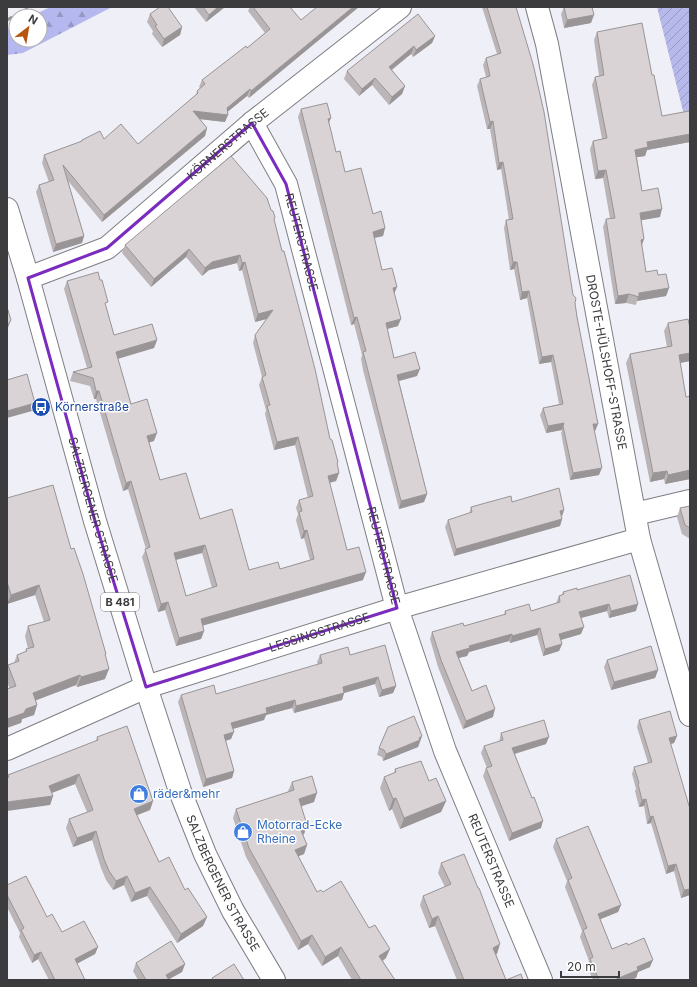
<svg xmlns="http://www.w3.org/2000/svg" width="697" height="987" viewBox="0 0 697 987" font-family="Inter,sans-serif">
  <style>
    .forest { fill: url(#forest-firs) }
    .garden { fill: url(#garden-furrows) }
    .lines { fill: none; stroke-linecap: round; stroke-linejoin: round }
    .minor-casing { stroke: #7e7e84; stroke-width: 24 }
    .major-casing { stroke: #7e7e84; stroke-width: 24 }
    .minor { stroke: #fff; stroke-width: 22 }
    .major { stroke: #fff; stroke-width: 22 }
    .rail { stroke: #919196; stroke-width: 3; stroke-dasharray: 6 3; stroke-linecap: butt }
    .wall { fill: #bbb5b8; fill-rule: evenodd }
    .shaded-wall { fill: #999496 }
    .building { fill: #dad3d6; stroke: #999496; fill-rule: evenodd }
    .marked { fill: none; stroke: #7b2cbf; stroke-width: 3; stroke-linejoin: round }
    .labels { text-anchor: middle; stroke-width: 3; stroke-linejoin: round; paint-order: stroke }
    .shield { fill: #fff; stroke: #767679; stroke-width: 1 }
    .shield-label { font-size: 11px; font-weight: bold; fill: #3c3c3f }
    .street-label { font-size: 12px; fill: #3c3c3f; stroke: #fff }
    .transit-label { font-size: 12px; fill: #164399; stroke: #fff; text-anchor: start }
    .shop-label { font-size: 12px; fill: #366cbe; stroke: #fff; text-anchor: start }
  </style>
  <defs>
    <pattern id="forest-firs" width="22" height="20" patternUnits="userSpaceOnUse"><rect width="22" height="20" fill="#b5b7ef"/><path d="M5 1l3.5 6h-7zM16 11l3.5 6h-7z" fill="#9496c3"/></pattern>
    <pattern id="garden-furrows" width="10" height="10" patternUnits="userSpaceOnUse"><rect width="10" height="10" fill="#b7b9ea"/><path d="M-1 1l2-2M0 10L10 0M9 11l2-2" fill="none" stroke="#9698bf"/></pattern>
  </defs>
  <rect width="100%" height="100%" fill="#eff0f7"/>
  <!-- forest -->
  <polygon class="forest" points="50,7 112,7 23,53 7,55 7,29 16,25 16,40 40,40 40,16 32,16"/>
  <!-- garden -->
  <polygon class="garden" points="657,7 690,7 690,139"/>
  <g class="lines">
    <defs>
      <g id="minor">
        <path id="s1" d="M537 7 547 44 639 539 690 715"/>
        <path id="s2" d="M252 123 286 184 397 608 445 751 541 980"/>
        <path id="s3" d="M28 278 107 248 252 123 400 7"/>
        <polyline points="635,514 690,501"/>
        <path id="s4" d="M7 749 146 687 397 608 639 539"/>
      </g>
      <g id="major">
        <path id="s5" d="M7 209 28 278 95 521 146 687 180 791 205 854 233 911 274 980"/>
      </g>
    </defs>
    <!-- minor casing -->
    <use href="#minor" class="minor-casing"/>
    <!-- major casing -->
    <use href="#major" class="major-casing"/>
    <!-- minor -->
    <use href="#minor" class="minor"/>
    <!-- major -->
    <use href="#major" class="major"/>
    <!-- rail -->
    <polyline class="rail" points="7,20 31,7"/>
  </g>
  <!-- wall -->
  <g class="wall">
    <polygon points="194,7 225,7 206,22"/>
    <polygon points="250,7 290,7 249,98 247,96 227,112 225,122 200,119 207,128 205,136 102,222 68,181 84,236 82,243 53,252 36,192 39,185 49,182 42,163 44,155 81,142 82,140 104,139 138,144 196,95 197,91 200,88 199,87 202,80 247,48 265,33 248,11"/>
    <polygon points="482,7 516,7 598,424 595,431 594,431 599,475 570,480 561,433 562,430 546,433 540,415 543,408 559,404 551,362 539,364 527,298 520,300 514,269 510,270 504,228 506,220 509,220 501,169 497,170 490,129 487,129 477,86 480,79 486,77 483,65 486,58 497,54"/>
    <polygon points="564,7 592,7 591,23 564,28 561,14"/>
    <polygon points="150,14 182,27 180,35 162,47 152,34 153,31 147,22"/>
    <polygon points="597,32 652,75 662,116 690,115 690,142 647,150 645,156 637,157 642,191 660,217 641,220 644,239 642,245 646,272 658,275 669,288 666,296 637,301 636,305 626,303 615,304 603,227 606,219 610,219 603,178 595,179 590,149 593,141 602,139 592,85 595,77 599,76 594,40"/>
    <polygon points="435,36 432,43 413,57 411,54 392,70 405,86 402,94 389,105 372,85 359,96 344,79 347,71"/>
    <polygon points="301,109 329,124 336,152 345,172 373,214 385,228 383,236 374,238 382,270 397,287 394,293 398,326 387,329 394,358 417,376 399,381 427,494 424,502 399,509 363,370 361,359 362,355 354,324 351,325 298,117"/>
    <path d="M271 210 275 217 274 220 330 439 338 462 337 464 339 473 336 481 329 483 347 550 363 580 203 625 204 631 201 639 176 646 165 610 158 612 142 557 146 549 128 489 123 491 96 399H94L90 386 70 381 73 372 87 368 64 289 67 281 106 307 114 335 157 340 154 348 118 359 131 404 154 441 149 442 160 480 200 519 249 570 280 569 310 560 304 538 301 539 296 520 298 514 296 508 299 500 308 498 295 445 274 450 265 414 266 410 259 385 262 377 253 343 255 335 267 319 255 322 242 270 239 271 237 263 209 270 202 276 186 257 151 287 122 253 125 245ZM202 553 212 588 186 596 176 560Z"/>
    <polygon points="668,323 690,328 690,361 680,363 690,479 665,484 664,479 650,482 626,363 630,354 667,347 664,331"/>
    <polygon points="7,498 71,549 106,654 105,655 105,679 77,687 76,685 36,700 37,705 34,715 22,719 21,723 7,681 7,669 8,665 14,663 17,655 25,652 26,649 28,649 25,636 28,626 44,622 35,595 7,604"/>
    <polygon points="512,502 562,517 562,519 560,526 454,556 445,527 448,520 469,514 471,507"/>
    <polygon points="690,506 690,539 682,534 677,517 680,508"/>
    <polygon points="577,590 636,611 609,618 607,611 581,618 581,634 561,640 562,644 559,651 543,656 537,635 510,643 509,641 469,652 467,656 459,658 472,691 493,717 463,729 438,667 430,639 432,632 464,626 504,615 505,611 531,611 556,603 559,596 562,595 563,592"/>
    <polygon points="320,655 350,655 396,686 393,693 379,697 375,684 344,693 342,700 294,713 292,708 266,715 264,720 233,729 231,739 226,741 234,771 232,778 203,787 178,702 181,695 216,694 318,665 317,662"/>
    <polygon points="607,660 658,670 655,678 611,690 604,667"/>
    <polygon points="639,720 677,736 674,743 671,744 690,895 681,898 674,871 666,874 651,823 647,824 644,806 639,807 635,791 636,789 632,774 634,767 648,763 637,727"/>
    <polygon points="501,733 546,744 515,754 541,828 509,841 483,776 486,768 487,768 481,753 484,746 499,742"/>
    <polygon points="422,736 418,747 383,761 382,757 377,755 379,748"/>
    <polygon points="97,737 153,801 150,810 137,815 159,862 185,890 207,917 203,926 177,943 147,896 131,902 124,885 113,890 106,880 101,868 92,840 73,847 66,828 69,819 87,812 75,784 52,793 53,796 50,805 7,778 8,775 96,741"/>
    <polygon points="395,769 429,781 446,801 441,812 400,829 392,809 389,811 380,788 384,777 394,773"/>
    <polygon points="292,782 314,802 301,806 307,825 304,834 303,835 307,845 304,854 298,856 317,892 323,892 386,958 383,961 395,980 352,980 338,956 322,966 308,944 298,950 246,857 233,818 236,809 289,792 288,791"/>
    <polygon points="556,839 621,905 618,912 600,919 612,949 628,945 650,967 638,972 636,978 630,980 593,980 587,966 589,961 580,937 582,931 565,887 567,881 553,847"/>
    <polygon points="441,863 497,954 496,954 506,980 457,980 435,926 429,928 420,905 423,896 445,887 438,873"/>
    <polygon points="7,885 47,917 62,932 98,947 95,954 77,964 85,980 49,980 38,959 32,963 19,937 20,933 7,907"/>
    <polygon points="136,963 185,964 182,972 168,980 169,980 138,980 133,971"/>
  </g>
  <!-- shaded-wall -->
  <g class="shaded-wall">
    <polygon points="218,7 225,7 206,22 209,15"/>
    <polygon points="353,7 359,7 249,98 251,91"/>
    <polygon points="594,15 591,23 564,28 567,20"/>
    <polygon points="182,27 180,35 162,47 164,39"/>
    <polygon points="435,36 432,43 413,57 416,50"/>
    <polygon points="414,46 411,54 386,74 389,67"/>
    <polygon points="375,78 372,85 359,96 362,89"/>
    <polygon points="405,86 402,94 389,105 392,97"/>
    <polygon points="250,89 247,96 225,114 228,115 225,122 190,118 193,111 227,108"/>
    <polygon points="331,118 328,125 328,119"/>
    <polygon points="493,121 490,129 487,129 490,122"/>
    <polygon points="207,128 205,136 102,222 104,215"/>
    <polygon points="690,134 690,142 647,150 645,156 632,158 635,150 647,142"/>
    <polygon points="503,162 501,169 497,170 499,163"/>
    <polygon points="606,170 603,178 595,179 598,171"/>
    <polygon points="662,209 660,217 637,221 640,213"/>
    <polygon points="385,228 383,236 370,239 373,232"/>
    <polygon points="84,236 82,243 53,252 56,244"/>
    <polygon points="644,239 641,247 641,240"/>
    <polygon points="189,249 186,257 151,287 154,279"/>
    <polygon points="240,255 237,263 209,270 202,276 205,268 212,262"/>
    <polygon points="245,262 242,270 239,271 242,263"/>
    <polygon points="513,262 517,262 514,269 510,270"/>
    <polygon points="397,287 394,294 393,288"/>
    <polygon points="669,288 666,296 637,301 639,293"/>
    <polygon points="529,291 527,298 520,300 522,292"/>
    <polygon points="629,294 626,303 615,304 618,296"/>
    <polygon points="273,310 270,318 255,322 258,314"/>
    <polygon points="357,317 354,324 351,325 354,318"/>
    <polygon points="401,319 398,326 383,330 386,323"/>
    <polygon points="11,320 7,330 7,326"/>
    <polygon points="157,340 154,348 113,360 116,352"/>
    <polygon points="690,353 690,361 675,364 679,355"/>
    <polygon points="553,355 551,362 539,364 542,357"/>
    <polygon points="420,369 417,376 395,382 397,375"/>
    <polygon points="96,391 99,391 96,399 94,399"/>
    <polygon points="35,403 32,411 7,418 7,411"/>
    <polygon points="564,423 562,430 546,433 548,426"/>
    <polygon points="593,424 598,424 595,431 590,432"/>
    <polygon points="157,433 154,441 144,444 147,436"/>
    <polygon points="298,437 295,445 274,450 277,442"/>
    <polygon points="602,468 599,475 570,480 573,473"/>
    <polygon points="690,470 690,479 665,484 668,475"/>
    <polygon points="667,471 664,479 650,482 653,473"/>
    <polygon points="339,473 336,481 325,484 328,476"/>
    <polygon points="131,481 128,489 123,491 126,483"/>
    <polygon points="427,494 424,502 399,509 401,501"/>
    <polygon points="564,510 562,517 560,511"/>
    <polygon points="562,519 560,526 454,556 456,549"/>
    <polygon points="307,530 304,538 301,539 304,531"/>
    <polygon points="205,545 202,553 171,561 174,553"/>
    <polygon points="366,572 363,580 198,627 201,619"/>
    <polygon points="39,585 35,595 7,604 11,595"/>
    <polygon points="168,602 165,610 158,612 161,604"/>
    <polygon points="609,604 607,611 577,619 579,612"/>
    <polygon points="638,604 636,611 609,618 611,611"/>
    <polygon points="584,627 581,634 557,641 559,634"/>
    <polygon points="540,628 537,635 510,643 512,636"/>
    <polygon points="204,631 201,639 176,646 179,638"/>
    <polygon points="512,634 509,641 469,652 467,656 454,659 456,652 469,646"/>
    <polygon points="562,644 559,651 543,656 545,649"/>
    <polygon points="109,669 105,679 77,687 81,677"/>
    <polygon points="658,670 655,678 611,690 614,682"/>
    <polygon points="80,675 76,685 29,703 33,693"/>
    <polygon points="378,677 375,684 344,693 342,700 294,713 296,706 343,687"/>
    <polygon points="396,686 393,693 379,697 382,690"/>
    <polygon points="295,700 292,708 266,715 264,720 229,730 231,723 266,708"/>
    <polygon points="37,705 34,715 22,719 21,723 7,728 7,719 26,709"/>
    <polygon points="495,709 493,717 463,729 466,721"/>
    <polygon points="234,732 231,739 221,742 224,735"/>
    <polygon points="422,736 418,747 383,761 386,754"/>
    <polygon points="677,736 674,743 666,745 669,738"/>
    <polygon points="549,737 546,744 510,755 512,748"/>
    <polygon points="234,771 232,778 203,787 206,779"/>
    <polygon points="79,774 75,784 46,795 49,786"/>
    <polygon points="317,793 314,802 296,808 299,799"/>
    <polygon points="53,796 50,805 7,811 7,802"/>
    <polygon points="396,798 392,809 389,811 393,799"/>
    <polygon points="646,799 644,806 639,807 642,800"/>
    <polygon points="153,801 150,810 130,818 134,809"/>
    <polygon points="446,801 441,812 400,829 404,818"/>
    <polygon points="653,816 651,823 647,824 650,817"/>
    <polygon points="543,821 541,828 509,841 512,833"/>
    <polygon points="307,825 304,834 297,837 300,828"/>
    <polygon points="96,831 92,840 73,847 77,838"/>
    <polygon points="307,845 304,854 292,859 295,850"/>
    <polygon points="676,864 674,871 666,874 668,866"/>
    <polygon points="127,876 124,885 113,890 116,881"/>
    <polygon points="150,887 147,896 131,902 135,893"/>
    <polygon points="690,889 690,895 681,898 684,890"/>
    <polygon points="621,905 618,912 596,921 598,914"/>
    <polygon points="438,916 435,926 429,928 432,919"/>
    <polygon points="207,917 203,926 177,943 181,934"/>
    <polygon points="312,935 308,944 298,950 301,941"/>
    <polygon points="500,944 497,954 489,957 493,948"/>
    <polygon points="98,947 95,954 72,966 75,959"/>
    <polygon points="341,947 338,956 322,966 325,957"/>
    <polygon points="390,949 386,958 376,964 379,956"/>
    <polygon points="41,952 38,959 32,963 34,955"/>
    <polygon points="653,960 650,967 638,972 636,978 630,980 614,980 637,967"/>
    <polygon points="185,964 182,972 167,980 166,975"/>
  </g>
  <!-- building -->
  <g class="building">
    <polygon points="160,7 168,7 182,27 164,39 155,26 157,25 150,14"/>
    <polygon points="203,7 218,7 209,15"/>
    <polygon points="253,7 290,7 301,20 317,7 353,7 251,91 250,89 227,108 228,115 193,111 207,128 104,215 63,165 84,236 56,244 39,185 54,180 44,155 82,141 82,140 100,131 104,139 121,124 138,144 198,93 197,91 205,84 202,80 246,46 247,48 270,29"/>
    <polygon points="487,7 516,7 533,64 544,112 573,295 576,298 575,303 577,317 598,424 593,424 602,468 573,473 563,426 564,423 548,426 543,408 563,404 553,355 542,357 529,291 522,292 517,262 513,262 506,220 513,219 503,162 499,163 493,121 490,122 480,79 490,76 486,58 501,53"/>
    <polygon points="564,7 592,7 594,15 567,20"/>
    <polygon points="418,14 435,36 416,50 414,46 389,67 405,86 392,97 375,78 362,89 347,71"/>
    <polygon points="642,23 652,75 654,75 662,116 689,111 690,115 690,134 647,142 648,147 635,150 642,191 658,188 662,209 640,213 644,239 641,240 646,272 657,270 658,275 666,274 669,288 639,293 639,297 629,294 618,296 606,219 615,218 606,170 598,171 593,141 607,138 595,77 604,75 597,32"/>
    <polygon points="327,103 331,118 328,119 332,135 336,152 340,151 345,172 361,168 373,214 381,211 385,228 373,232 382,270 392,268 397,287 393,288 401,319 386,323 394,358 415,352 420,369 397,375 427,494 401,501 366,363 363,352 366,351 357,317 354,318 301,109"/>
    <path d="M231 156 267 198 271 210 273 211 275 217 274 219 282 251H284L315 369 330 439 332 440 338 462 337 463 339 473 328 476 347 550 359 547 366 572 201 619 204 631 179 638 168 602 161 604 145 549 150 547 131 481 126 483 99 391H96L93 378 73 372 92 367 67 281 98 272 100 280H102L108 302 105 303 114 335 152 324 157 340 116 352 131 404 147 399 157 433 147 436 160 480 186 473 200 519 232 509 249 570 278 562 280 569 314 559 307 530 304 531 299 512 302 511 299 500 313 496 298 437 277 442 267 406 270 405 262 377 266 375 255 335 273 310 258 314 245 262 242 263 240 255 212 262 205 268 189 249 154 279 125 245ZM205 545 217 586 186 596 174 553Z"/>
    <polygon points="7,307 11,320 7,326"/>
    <polygon points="688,319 690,328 690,353 679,355 686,397 690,396 690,470 668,475 667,471 653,473 630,354 672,346 668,323"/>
    <polygon points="27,374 35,403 7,411 7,380"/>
    <polygon points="53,485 71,549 74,548 83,574 106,654 105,654 109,669 81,677 80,675 33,693 37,705 26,709 24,713 7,719 7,689 16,686 8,665 19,661 17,655 27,651 26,649 34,647 28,626 50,620 39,585 11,595 7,582 7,498"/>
    <polygon points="559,488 564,510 560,511 562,519 456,549 448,520 472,512 471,507 511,496 512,502"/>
    <polygon points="690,506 690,528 685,525 680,508"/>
    <polygon points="630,575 638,604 611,611 609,604 579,612 584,627 559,634 562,644 545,649 540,628 512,636 512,634 469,646 470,648 456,652 472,691 486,685 495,709 466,721 441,660 432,632 463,623 464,626 506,614 505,611 529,604 531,611 560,602 559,596 564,594 563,592 577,588 577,590"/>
    <polygon points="385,645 396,686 382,690 378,677 343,687 344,693 296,706 295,700 266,708 267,713 231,723 234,732 224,735 234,771 206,779 181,695 214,685 216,694 322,663 320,655 348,647 350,655"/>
    <polygon points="651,646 658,670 614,682 607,660"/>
    <polygon points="670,711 677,736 669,738 690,809 690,889 684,890 676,864 668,866 653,816 650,817 646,799 642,800 638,784 639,783 634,767 652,762 639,720"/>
    <polygon points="414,716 422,736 419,738 420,740 386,754 384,750 379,748 388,727"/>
    <polygon points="544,720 549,737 512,748 532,798 534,797 543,821 512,833 486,768 492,766 484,746 503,740 501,733"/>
    <polygon points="127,726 153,801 134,809 159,862 169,857 185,890 188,888 207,917 181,934 150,887 135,893 127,876 116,881 109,871 104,859 96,831 77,838 69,819 93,810 79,774 49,786 53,796 7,802 7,778 9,777 8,775 98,740 97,737"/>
    <polygon points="421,761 429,781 436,778 446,801 404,818 396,798 393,799 384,777 396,772 395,769"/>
    <polygon points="312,776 317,793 299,799 307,825 300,828 307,845 295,850 317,892 321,890 323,892 341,881 369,928 375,925 390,949 379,956 395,980 361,980 341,947 325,957 312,935 301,941 249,848 236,809 294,790 292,782"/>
    <polygon points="588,826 621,905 598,914 612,949 627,943 628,945 644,938 653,960 637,967 638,970 614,980 599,980 590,959 593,957 583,930 587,928 568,880 572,878 556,839"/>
    <polygon points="464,854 478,888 479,888 500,944 493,948 506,980 464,980 438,916 432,919 423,896 451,884 441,863"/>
    <polygon points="26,876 47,917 52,914 62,932 84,921 98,947 75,959 85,980 55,980 41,952 34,955 21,930 24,928 7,895 7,885"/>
    <polygon points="171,941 185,964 166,975 169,980 146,980 136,963"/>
    <polygon points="234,964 244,980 213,980 212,978"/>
    <polygon points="521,974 523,980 506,980"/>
  </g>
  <!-- marked area -->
  <path class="marked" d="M252 123 286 184 397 608 146 687 95 521 28 278 107 248Z"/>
  <!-- icons -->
  <defs>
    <symbol id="bus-disc" viewBox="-11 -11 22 22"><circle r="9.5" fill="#1a4fb4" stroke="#fff"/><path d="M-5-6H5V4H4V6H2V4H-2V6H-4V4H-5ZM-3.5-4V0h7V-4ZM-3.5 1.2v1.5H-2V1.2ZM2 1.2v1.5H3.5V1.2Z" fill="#fff"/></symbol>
    <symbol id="shop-disc" viewBox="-11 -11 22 22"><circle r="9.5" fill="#3f7fe0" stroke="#fff"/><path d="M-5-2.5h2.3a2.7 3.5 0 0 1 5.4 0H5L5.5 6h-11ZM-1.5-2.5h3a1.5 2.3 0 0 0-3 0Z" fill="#fff"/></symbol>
  </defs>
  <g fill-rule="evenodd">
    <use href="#bus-disc" x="30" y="396" width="22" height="22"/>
    <use href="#shop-disc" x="128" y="783" width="22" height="22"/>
    <use href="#shop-disc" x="232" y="821" width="22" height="22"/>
  </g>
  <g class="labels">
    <!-- shield labels -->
    <rect class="shield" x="101" y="593" width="38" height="18" rx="3"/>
    <g class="shield-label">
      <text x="120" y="606">B 481</text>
    </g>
    <!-- street labels -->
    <g class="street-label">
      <text dy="4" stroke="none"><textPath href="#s3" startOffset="244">KÖRNERSTRASSE</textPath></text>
      <text dy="4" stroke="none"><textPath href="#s2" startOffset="130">REUTERSTRASSE</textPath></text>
      <text dy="4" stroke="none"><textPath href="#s1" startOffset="362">DROSTE-HÜLSHOFF-STRASSE</textPath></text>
      <text dy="4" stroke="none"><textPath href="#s5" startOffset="313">SALZBERGENER STRASSE</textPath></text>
      <text dy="4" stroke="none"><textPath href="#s2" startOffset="454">REUTERSTRASSE</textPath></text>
      <text dy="4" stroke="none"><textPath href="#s4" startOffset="334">LESSINGSTRASSE</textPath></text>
      <text dy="4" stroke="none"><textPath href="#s2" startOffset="778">REUTERSTRASSE</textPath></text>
      <text dy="4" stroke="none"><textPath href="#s5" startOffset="709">SALZBERGENER STRASSE</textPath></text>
    </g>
    <!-- transit labels -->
    <g class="transit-label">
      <text x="55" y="411">Körnerstraße</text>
    </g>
    <!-- shop labels -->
    <g class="shop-label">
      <text x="153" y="798">räder&amp;mehr</text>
      <text x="257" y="829">Motorrad-Ecke<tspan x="257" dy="14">Rheine</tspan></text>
    </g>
  </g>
  <!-- border -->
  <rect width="697" height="987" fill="none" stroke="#3c3c3f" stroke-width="16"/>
  <!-- north arrow -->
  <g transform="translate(28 28) rotate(31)"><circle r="19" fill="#ffffff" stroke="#b1b1b2"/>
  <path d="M0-3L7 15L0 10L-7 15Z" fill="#b5550f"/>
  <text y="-6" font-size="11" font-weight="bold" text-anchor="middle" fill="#3c3c3f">N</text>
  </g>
  <!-- scale -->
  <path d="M561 971v6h58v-6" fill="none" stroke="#3c3c3f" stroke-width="2"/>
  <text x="567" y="971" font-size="12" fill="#3c3c3f" stroke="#ffffff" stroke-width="3" paint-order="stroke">20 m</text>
</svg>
